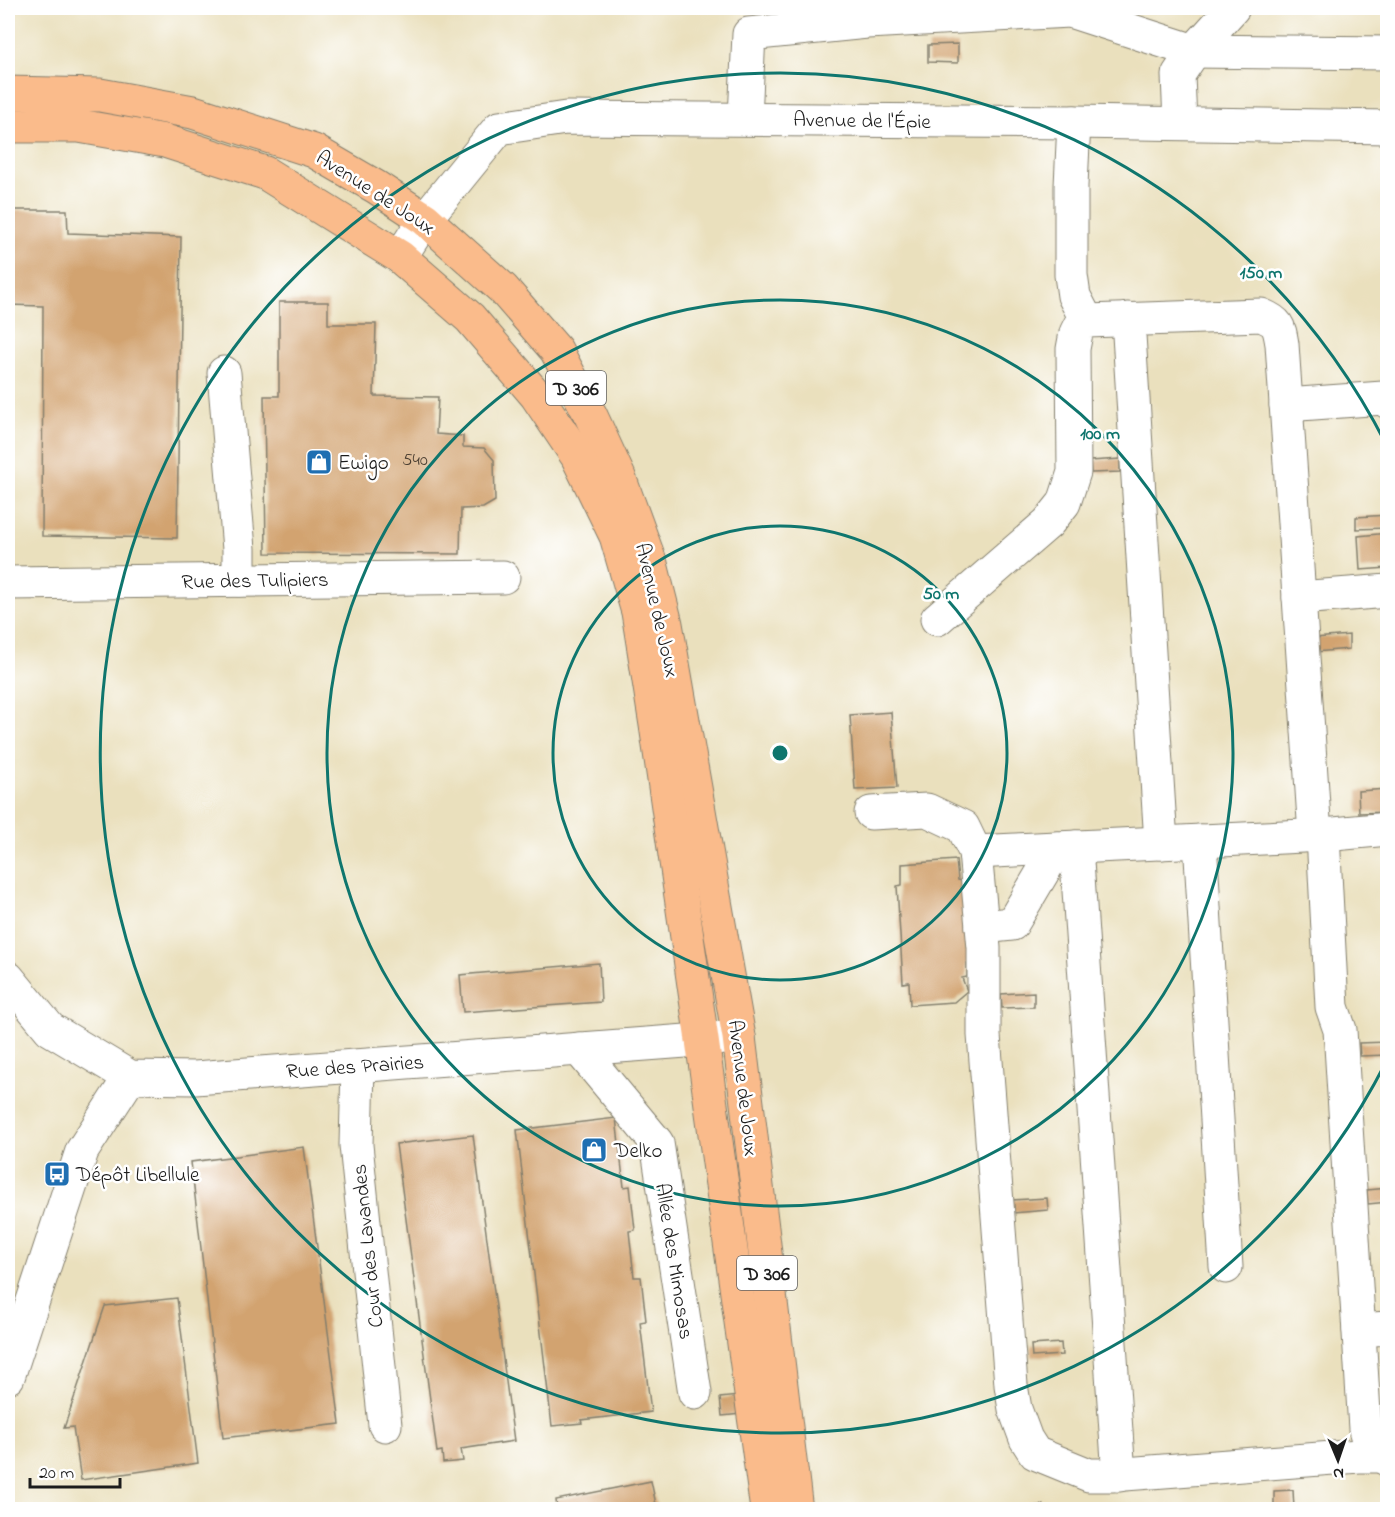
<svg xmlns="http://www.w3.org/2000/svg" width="1395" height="1517" viewBox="0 0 1395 1517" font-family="'Indie Flower',sans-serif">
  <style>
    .building { fill: #d2a370 }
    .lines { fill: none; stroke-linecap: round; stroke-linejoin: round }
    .minor-casing { stroke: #837e6c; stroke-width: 35 }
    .major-casing { stroke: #837e6c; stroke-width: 35 }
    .minor { stroke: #fff; stroke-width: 33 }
    .major { stroke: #fabb8b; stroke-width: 33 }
    .ring { fill: none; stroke: #0f766e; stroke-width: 3 }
    .labels { text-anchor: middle; stroke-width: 5; stroke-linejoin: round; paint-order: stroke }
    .number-label { font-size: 18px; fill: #4a3e31 }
    .shield { fill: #fff; stroke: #606060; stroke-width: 1.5 }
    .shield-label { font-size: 20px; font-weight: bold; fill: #1c1c1c }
    .street-label { font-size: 21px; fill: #1c1c1c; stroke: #fff }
    .poi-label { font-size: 21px; fill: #1c1c1c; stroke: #fff; text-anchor: start }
    .centre { fill: #0f766e; stroke: #fff; stroke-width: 3 }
    .ring-label { font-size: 18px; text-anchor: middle; font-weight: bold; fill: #0f766e; stroke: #fff; stroke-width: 5; stroke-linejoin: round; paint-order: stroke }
  </style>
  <rect width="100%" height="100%" fill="#fff"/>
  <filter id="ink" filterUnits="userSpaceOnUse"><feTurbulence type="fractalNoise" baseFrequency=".0167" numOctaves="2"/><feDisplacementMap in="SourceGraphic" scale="12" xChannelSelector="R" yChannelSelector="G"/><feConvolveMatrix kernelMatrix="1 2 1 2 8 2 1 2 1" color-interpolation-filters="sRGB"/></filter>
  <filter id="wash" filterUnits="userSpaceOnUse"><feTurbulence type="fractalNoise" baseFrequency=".008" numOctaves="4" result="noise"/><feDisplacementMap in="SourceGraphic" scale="24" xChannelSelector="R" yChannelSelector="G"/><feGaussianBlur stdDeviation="1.35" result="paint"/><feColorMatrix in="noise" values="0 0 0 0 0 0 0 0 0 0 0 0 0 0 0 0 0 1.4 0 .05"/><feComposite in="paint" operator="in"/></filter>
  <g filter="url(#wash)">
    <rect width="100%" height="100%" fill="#eae0bd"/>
    <g id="blocks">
      <!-- building -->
      <g class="building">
        <polygon points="958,44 958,63 928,62 928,45"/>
        <polygon points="8,210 67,210 68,233 181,237 177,538 42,536 43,306 8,305"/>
        <polygon points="279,302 328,302 328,324 376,324 374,396 438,397 436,434 463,436 463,447 484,448 494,460 495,501 483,508 461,509 460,554 266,553 264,396 279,396"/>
        <polygon points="1120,459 1120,472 1091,473 1090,461"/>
        <polygon points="1388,515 1388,528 1356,529 1356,517"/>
        <polygon points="1388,533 1388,568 1360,570 1358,536"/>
        <polygon points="1349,635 1349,649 1315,652 1315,638"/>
        <polygon points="891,712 897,788 855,790 850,715"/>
        <polygon points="1388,789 1388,812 1359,813 1358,791"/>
        <polygon points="956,860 958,880 963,881 974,955 967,963 967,977 962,978 967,991 954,1002 910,1005 909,982 903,983 897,886 902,885 902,864"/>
        <polygon points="599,963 601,1002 463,1012 460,975"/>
        <polygon points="1034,992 1034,1007 1002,1008 1001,994"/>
        <polygon points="1388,1042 1388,1055 1360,1056 1359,1043"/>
        <polygon points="616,1118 624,1187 630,1186 635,1230 629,1231 634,1277 641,1277 646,1321 640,1322 651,1412 581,1420 582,1423 552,1426 517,1130"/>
        <polygon points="473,1135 514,1441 461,1449 463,1461 443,1463 442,1451 437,1452 396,1144"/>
        <polygon points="304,1147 340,1424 223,1438 191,1162"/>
        <polygon points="1388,1188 1388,1202 1368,1204 1367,1190"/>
        <polygon points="1047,1198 1048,1210 1013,1213 1012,1200"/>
        <polygon points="177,1298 198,1463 81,1480 73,1427 64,1428 105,1306"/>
        <polygon points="1061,1343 1062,1355 1032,1357 1031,1345"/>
        <polygon points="739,1396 741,1414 722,1416 720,1398"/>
        <polygon points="651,1481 657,1509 557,1509 556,1500"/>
        <polygon points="1293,1490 1294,1509 1274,1509 1274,1491"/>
        <polygon points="1043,1505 1044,1509 1020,1509 1020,1507"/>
      </g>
    </g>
  </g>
  <g filter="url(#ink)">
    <use href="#blocks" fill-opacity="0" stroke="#837e6c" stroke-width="1.5"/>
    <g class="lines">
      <defs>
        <g id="minor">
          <polyline points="745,118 749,34 867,22 1070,11 1194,51 1388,53"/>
          <polyline points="1074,122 1071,186 1071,275 1074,296 1087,321"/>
          <polyline points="1180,123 1178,75 1194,51 1233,8"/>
          <polyline points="400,257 425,219 499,128 566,118 1074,122 1388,127"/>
          <polyline points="1128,319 1161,843"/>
          <polyline points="224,373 239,549 239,580"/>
          <polyline points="1286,405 1383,398 1388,402"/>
          <polyline points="8,583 503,577"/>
          <polyline points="1299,598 1388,591"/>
          <path d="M937 619 1048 523 1064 503 1074 472 1073 349 1076 333 1080 325 1087 321 1261 315C1279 322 1279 327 1282 344L1315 835"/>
          <polyline points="871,813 927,810 963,827 975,852 984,948 984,1035 1011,1385 1015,1409 1026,1439 1035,1453 1089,1475 1112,1475 1359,1456 1380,1456"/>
          <path d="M1323 835 1332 1007 1340 1030 1365 1429C1369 1445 1372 1451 1388 1460"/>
          <polyline points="1200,841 1226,1267"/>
          <polyline points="1076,847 1119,1475"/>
          <polyline points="975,852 1323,835 1388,829"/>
          <polyline points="982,927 1012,924 1057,848"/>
          <polyline points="8,978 50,1029 130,1077 195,1078 739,1037"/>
          <polyline points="579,1049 657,1143 695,1393"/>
          <polyline points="358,1066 356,1145 385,1425"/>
          <polyline points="1359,1330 1388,1328"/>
          <polyline points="8,1377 82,1151 130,1077"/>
        </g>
        <g id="major">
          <polyline points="8,93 100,95 193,112 314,151 376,187 425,219 503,289 556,350 591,416 619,477 651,564 666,624 739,1037 796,1510"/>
          <polyline points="8,126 79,126 165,141 265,173 400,257 470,318 536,395 577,456 616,536 638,612 656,725 702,1040 767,1510"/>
        </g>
      </defs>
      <!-- minor casing -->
      <use href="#minor" class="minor-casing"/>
      <!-- major casing -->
      <use href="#major" class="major-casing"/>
      <!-- minor -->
      <use href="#minor" class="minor"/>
      <!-- major -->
      <use href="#major" class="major"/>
    </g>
  </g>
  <!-- distance rings -->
  <g class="ring">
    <circle cx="780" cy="753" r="227"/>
    <circle cx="780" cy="753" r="453"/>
    <path d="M1386 1062A680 680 0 1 1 1386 444"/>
  </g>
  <!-- icons -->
  <defs>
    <symbol id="shop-square" viewBox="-11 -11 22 22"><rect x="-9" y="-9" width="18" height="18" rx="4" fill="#1f6fb2" stroke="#fff"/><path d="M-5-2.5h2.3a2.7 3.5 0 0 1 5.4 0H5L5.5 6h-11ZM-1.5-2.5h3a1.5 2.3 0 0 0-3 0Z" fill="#fff"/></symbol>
    <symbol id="bus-square" viewBox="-11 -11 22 22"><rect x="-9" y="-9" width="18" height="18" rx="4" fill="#1f6fb2" stroke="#fff"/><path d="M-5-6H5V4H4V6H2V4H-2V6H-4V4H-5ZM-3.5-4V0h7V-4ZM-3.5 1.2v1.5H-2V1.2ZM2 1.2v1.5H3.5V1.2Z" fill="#fff"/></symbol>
  </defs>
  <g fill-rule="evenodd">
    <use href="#shop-square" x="304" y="447" width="30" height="30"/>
    <use href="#shop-square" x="579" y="1135" width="30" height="30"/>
    <use href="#bus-square" x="42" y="1159" width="30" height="30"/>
  </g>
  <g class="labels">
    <!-- number labels -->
    <g class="number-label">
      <text x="415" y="465">540</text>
    </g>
    <!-- shield labels -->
    <g class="shield">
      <rect x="546" y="371" width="60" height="34" rx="4.5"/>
      <rect x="737" y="1256" width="60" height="34" rx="4.5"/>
    </g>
    <g class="shield-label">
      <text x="576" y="395">D 306</text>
      <text x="767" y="1280">D 306</text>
    </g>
    <!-- street labels -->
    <g class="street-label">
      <text transform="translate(862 120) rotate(1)" y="7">Avenue de l'Épie</text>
      <text transform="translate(376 192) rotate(33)" y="7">Avenue de Joux</text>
      <text transform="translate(255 580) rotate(-1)" y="7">Rue des Tulipiers</text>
      <text transform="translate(658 610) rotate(77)" y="7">Avenue de Joux</text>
      <text transform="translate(355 1066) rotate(-4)" y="7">Rue des Prairies</text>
      <text transform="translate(744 1088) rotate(83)" y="7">Avenue de Joux</text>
      <text transform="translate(367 1246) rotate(-96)" y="7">Cour des Lavandes</text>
      <text transform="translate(675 1261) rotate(81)" y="7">Allée des Mimosas</text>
    </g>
    <!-- poi labels -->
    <g class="poi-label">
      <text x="338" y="469">Ewigo</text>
      <text x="614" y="1157">Delko</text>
      <text x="76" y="1181">Dépôt Libellule</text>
    </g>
  </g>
  <circle cx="780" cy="753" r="9" class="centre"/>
  <g class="ring-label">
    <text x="1261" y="278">150 m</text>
    <text x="1100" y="439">100 m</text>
    <text x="941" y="599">50 m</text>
  </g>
  <!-- margin -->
  <rect width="1395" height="1517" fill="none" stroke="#fff" stroke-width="30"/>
  <!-- north arrow -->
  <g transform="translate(1338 1460) rotate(178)" stroke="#ffffff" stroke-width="4.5" paint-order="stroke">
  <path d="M0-4.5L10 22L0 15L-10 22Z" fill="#1c1c1c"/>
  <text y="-9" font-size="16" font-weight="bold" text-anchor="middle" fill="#1c1c1c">N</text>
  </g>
  <!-- scale -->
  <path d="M30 1478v9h90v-9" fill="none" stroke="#1c1c1c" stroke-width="3"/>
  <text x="39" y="1478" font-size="18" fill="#1c1c1c" stroke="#ffffff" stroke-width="4.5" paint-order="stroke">20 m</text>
</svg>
